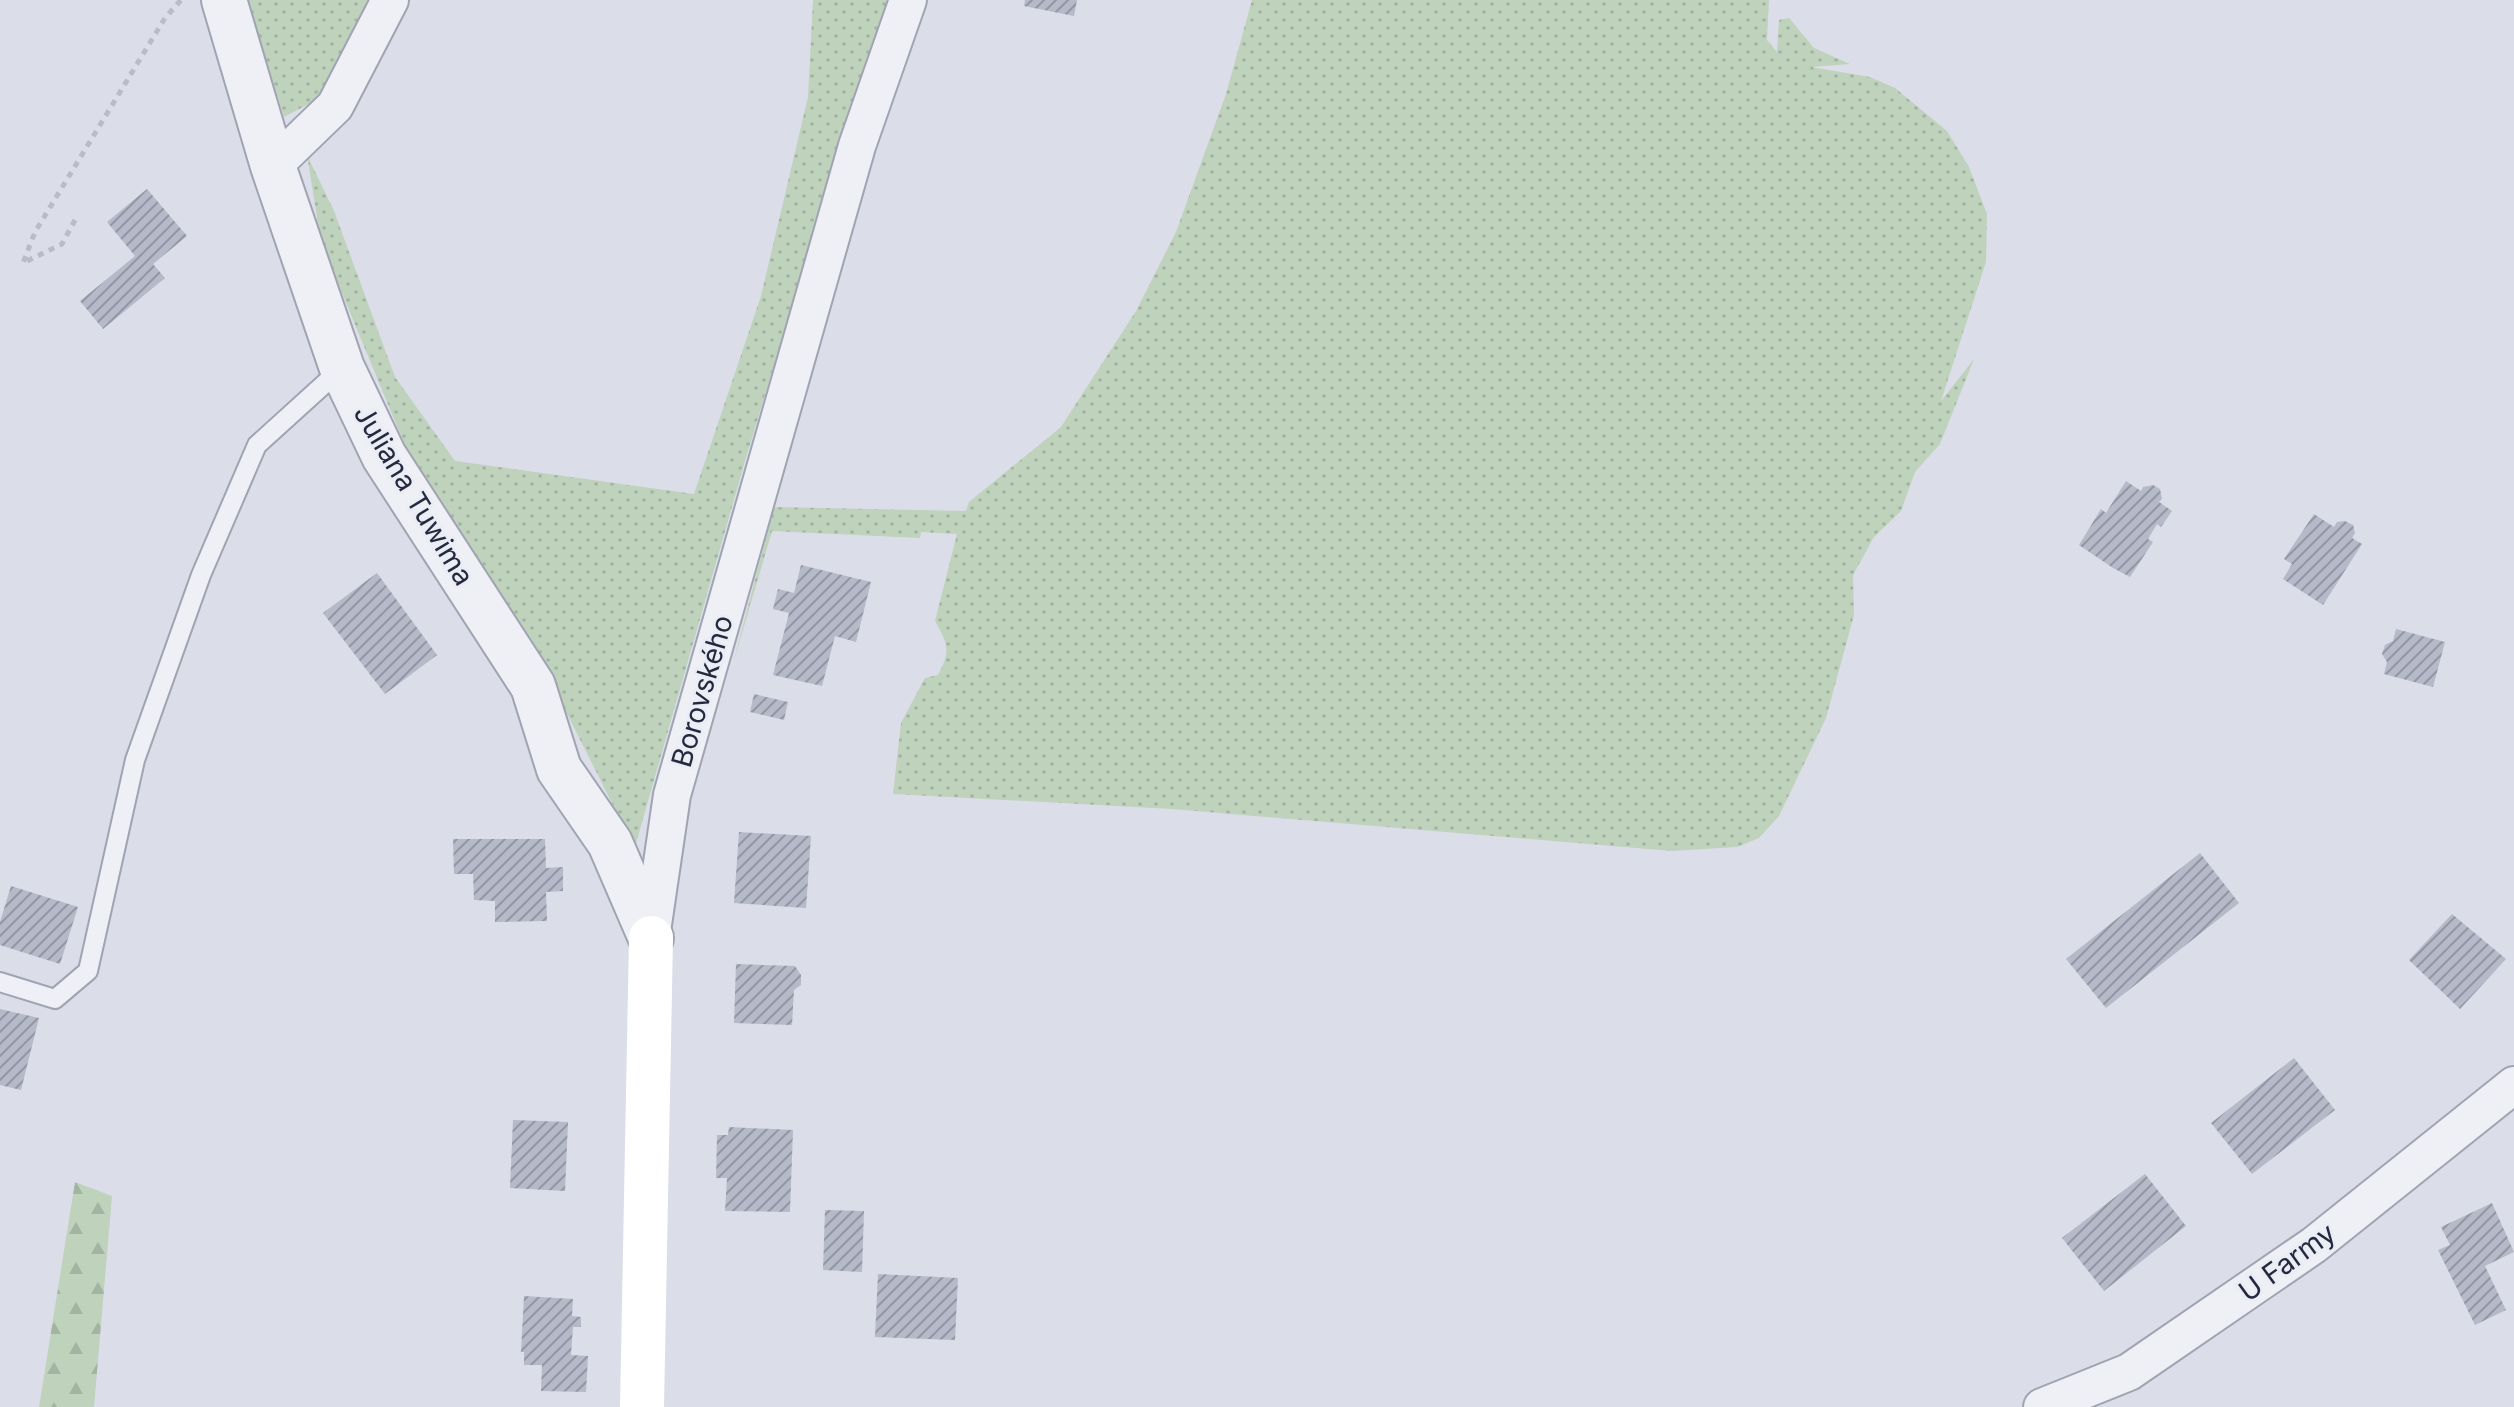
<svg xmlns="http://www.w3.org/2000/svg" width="2514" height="1407" viewBox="0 0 2514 1407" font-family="Inter,sans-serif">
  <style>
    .grass { fill: url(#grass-dots) }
    .forest { fill: url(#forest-firs) }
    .building { fill: url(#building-hatch) }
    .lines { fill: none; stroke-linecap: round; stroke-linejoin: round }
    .service-casing { stroke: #a0a4b2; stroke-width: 22 }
    .minor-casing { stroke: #a0a4b2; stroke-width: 40 }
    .tertiary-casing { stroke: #a0a4b2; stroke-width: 48 }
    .path { stroke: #b9bcc6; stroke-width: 5; stroke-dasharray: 6 6; stroke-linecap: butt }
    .service { stroke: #eef0f6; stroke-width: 18 }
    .minor { stroke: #eef0f6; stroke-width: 36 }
    .tertiary { stroke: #eef0f6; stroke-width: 44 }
    .secondary { stroke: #fff; stroke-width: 44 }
    .labels { text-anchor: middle; stroke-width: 6; stroke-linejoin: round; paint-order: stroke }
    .street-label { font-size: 28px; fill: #24293f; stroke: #ebedf5 }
  </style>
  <defs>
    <pattern id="grass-dots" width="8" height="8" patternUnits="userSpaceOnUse" patternTransform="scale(2)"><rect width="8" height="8" fill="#bed2bc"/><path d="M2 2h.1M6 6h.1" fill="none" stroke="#a3b4a3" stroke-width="1.8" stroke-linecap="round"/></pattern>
    <pattern id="forest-firs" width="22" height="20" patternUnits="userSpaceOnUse" patternTransform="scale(2)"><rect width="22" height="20" fill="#bed2bc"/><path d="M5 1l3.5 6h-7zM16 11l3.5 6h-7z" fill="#a3b4a3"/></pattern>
    <pattern id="building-hatch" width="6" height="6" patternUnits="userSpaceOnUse" patternTransform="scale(2)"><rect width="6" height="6" fill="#b5b9c8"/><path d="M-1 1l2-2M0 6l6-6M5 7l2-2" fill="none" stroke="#9396a4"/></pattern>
  </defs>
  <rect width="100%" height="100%" fill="#dbdee8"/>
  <!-- grass -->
  <g class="grass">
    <polygon points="248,0 372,0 320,98 284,117"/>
    <polygon points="813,0 888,0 866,61 745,461 631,861 618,815 540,660 413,465 321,242 307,155 334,211 395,377 455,461 694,494 761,296 808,97"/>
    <path d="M1252 0H1769L1767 40 1777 52 1779 20 1789 18 1814 48 1850 64 1811 67 1870 77 1895 88 1947 131 1969 167 1987 214 1986 262 1941 401 1974 359 1940 444 1915 472 1901 511 1874 537 1853 575 1854 615 1826 718 1779 816 1759 838 1737 847 1672 851 1172 809 893 794 901 723 925 678 938 675C951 651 948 644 935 621L957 534 921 532 920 538 772 531 733 664 774 507 966 511 969 502 1061 427 1136 311 1176 232 1226 94Z"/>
  </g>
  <!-- forest -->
  <polygon class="forest" points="75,1182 112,1196 94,1407 39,1407"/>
  <!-- building -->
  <g class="building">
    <polygon points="1025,0 1077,0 1074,16 1024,6"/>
    <polygon points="147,189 187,236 153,264 165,278 103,329 80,301 135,256 107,222"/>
    <polygon points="2126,481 2141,491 2143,487 2153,485 2160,489 2162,499 2159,502 2172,511 2161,527 2157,524 2148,539 2153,542 2130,577 2113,568 2079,545 2101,509 2106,513"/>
    <polygon points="2314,514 2334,527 2337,522 2345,521 2353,525 2355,533 2352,538 2362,544 2323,605 2283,579 2292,564 2284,559"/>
    <polygon points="801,565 871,582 856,642 835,636 822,686 773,675 789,613 773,609 778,589 794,593"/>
    <polygon points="377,573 437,655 385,694 323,613"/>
    <polygon points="2396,629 2445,642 2433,687 2384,674 2387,662 2382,654 2385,645 2393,641"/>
    <polygon points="754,694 788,702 784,720 750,712"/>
    <polygon points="739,832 811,836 806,908 734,903"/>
    <polygon points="453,839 545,839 546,868 563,867 563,891 546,892 547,921 495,922 495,901 474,900 473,874 454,874"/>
    <polygon points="2200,853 2239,903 2106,1008 2066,959"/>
    <polygon points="11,886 78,907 60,964 0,945 0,922"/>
    <polygon points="2452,914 2506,959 2460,1009 2409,960"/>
    <polygon points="736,964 795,966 801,975 801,985 794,990 792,1025 734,1023"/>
    <polygon points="0,1009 39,1018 21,1090 0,1085"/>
    <polygon points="2294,1058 2335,1110 2252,1174 2211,1123"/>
    <polygon points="513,1120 568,1122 565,1191 510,1188"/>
    <polygon points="729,1127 793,1130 790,1212 725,1211 727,1178 716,1178 717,1135 728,1135"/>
    <polygon points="2145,1174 2186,1226 2104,1291 2062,1238"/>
    <polygon points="2492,1203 2514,1252 2485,1266 2506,1310 2475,1325 2438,1250 2450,1245 2441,1227"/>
    <polygon points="825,1210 864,1211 862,1272 823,1270"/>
    <polygon points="878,1274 958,1278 955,1340 875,1337"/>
    <polygon points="524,1296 573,1299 572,1316 581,1317 581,1327 573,1327 571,1355 588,1356 586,1392 541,1391 542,1365 524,1365 524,1352 521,1352"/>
  </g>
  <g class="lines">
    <defs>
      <polyline id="service" points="0,982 55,999 88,971 135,760 201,575 257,445 342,368"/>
      <g id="minor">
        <polyline points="273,166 335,106 390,0"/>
        <polyline points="651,938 672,795 857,146 908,0"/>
        <polyline points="2042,1407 2129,1372 2314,1245 2514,1085"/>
      </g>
      <polyline id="tertiary" points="224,0 273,166 342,368 384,456 533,686 559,769 610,843 651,938"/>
    </defs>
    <!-- service casing -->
    <use href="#service" class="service-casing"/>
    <!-- minor casing -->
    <use href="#minor" class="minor-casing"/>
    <!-- tertiary casing -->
    <use href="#tertiary" class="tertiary-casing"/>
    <!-- path -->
    <polyline class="path" points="75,220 62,244 23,263 35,232 165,18 181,0"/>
    <!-- service -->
    <use href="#service" class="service"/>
    <!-- minor -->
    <use href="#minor" class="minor"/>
    <!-- tertiary -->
    <use href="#tertiary" class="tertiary"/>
    <!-- secondary -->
    <polyline class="secondary" points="642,1407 651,938"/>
  </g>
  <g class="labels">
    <!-- street labels -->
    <g class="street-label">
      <text transform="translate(414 495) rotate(59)" y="10">Juliana Tuwima</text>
      <text transform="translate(702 691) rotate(-74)" y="10">Borovského</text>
      <text transform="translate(2287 1262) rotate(-36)" y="10">U Farmy</text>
    </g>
  </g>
</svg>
